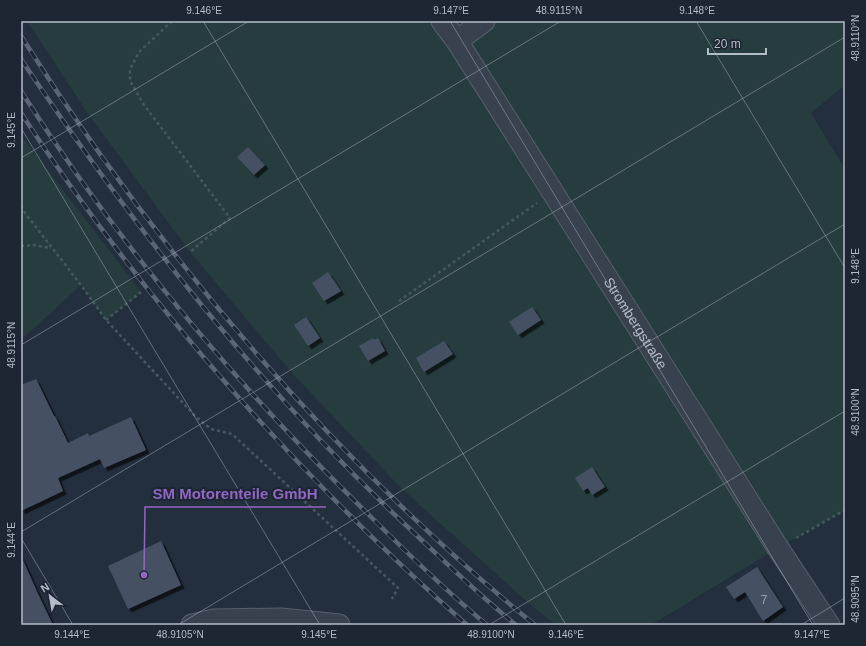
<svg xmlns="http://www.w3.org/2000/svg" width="866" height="646" viewBox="0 0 866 646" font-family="Arial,sans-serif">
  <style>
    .green { fill: #263c3f }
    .building { fill: #455162; filter: url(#shadow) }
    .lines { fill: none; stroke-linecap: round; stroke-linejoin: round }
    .minor-casing { stroke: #565f6c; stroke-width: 23 }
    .path { stroke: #44595c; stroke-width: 2.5; stroke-dasharray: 3 3; stroke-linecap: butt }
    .minor { stroke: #38414e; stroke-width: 21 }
    .rail-casing { stroke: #5a6575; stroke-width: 4.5 }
    .rail { stroke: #1d2633; stroke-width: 3; stroke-dasharray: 9; stroke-linecap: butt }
    .ticks { fill: none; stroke: #b4bcc9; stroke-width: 1; stroke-opacity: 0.45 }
    .labels { text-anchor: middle; stroke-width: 4; stroke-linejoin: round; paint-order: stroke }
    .number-label { font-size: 12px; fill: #98a1af }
    .street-label { font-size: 14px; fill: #b4bcc9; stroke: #1d2633 }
    .leader { fill: none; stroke: #9266c3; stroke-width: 1.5 }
    .callout-dot { fill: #9266c3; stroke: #1d2633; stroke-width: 1.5 }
    .callout-label { font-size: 15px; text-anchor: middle; font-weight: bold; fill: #9266c3; stroke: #1d2633; stroke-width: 4; stroke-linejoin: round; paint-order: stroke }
    .neatline { fill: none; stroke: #b4bcc9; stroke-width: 1.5 }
    .ticks-label { font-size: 10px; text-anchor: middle; fill: #b4bcc9 }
  </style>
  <defs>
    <filter id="shadow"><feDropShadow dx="3.5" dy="3.5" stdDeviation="0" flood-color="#0009"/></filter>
  </defs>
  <rect width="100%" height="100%" fill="#242f3e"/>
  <!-- green -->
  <g class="green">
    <polygon points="27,21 442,21 457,40 484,21 845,21 845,85 811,113 845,169 845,510 778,548 651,625 556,625 532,606 402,489 293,374 190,252 86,111"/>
    <polygon points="21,135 141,292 106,320 81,285 21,340"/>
  </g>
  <!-- building -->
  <g class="building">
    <polygon points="248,147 265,165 254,175 237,157"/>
    <polygon points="328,272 341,291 324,301 312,283"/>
    <polygon points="532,307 541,320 518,335 509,322"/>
    <polygon points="306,317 320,338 308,346 294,325"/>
    <polygon points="373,338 374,340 378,338 385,351 368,361 359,346"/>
    <polygon points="444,341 453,354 424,372 416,358"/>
    <polygon points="36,379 54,416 55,416 68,443 88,433 89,436 131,417 146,450 104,468 100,459 58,478 63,491 21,511 21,385"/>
    <polygon points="592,467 605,487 592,495 588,488 583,491 575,478"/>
    <polygon points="161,541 181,585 128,609 108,566"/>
    <polygon points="21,556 39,596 53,625 21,625"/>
    <polygon points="757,567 783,607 763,621 745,592 734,599 726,587"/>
  </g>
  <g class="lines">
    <defs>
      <g id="minor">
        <path id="s1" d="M442 21 457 41 778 548 829 625"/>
        <polyline points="457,41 484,21"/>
        <polyline points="192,625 214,620 281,619 339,625"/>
      </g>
    </defs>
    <!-- minor casing -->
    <use href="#minor" class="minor-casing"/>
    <!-- path -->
    <g class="path">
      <polyline points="172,21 139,52 130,69 130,81 144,105 230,218 190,252"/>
      <polyline points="21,206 25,213 81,285 106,320 195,416 211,429 232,434 398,588 392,599"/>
      <polyline points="21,246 33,245 51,248"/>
      <polyline points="399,301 537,203"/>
      <polyline points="106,320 141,292"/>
      <polyline points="796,538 845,510"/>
    </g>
    <!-- minor -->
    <use href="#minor" class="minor"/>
    <defs>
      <g id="rail">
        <path d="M21 36C160 256 333 460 535 625"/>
        <path d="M21 59C136 231 260 389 412 531 446 563 480 596 516 625"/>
        <path d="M21 91C119 245 237 386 367 513 406 552 445 590 487 625"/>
        <path d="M21 113C144 302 298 476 467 625"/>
      </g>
    </defs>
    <!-- rail casing -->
    <use href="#rail" class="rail-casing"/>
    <!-- rail -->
    <use href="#rail" class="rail"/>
  </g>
  <!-- ticks -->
  <path class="ticks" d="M203 21 566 625M450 21 813 625M696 21 845 268M21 128 320 625M21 158 249 21M21 345 561 21M21 532 845 37M21 538 73 625M178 625 845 224M489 625 845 411M801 625 845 598"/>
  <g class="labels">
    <!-- number labels -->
    <g class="number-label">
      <text x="764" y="604">7</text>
    </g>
    <!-- street labels -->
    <g class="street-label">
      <text dy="5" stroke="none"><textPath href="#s1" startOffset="359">Strombergstraße</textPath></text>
    </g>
  </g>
  <!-- callouts -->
  <path class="leader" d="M144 575L145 507H326"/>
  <circle class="callout-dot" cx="144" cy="575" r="4"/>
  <g class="callout-label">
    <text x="235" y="499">SM Motorenteile GmbH</text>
  </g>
  <!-- border -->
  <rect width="866" height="646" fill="none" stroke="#1d2633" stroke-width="44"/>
  <!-- north arrow -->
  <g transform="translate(50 596) rotate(329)" stroke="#1d2633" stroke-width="3" paint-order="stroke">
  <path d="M0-3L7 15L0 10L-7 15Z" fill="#b4bcc9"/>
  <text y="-6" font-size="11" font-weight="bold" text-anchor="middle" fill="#b4bcc9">N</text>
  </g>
  <!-- scale -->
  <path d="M708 48v6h58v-6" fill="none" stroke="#b4bcc9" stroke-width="2"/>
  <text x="714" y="48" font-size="12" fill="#b4bcc9" stroke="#1d2633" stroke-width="3" paint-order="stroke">20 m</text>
  <rect x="22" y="22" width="822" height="602" class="neatline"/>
  <g class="ticks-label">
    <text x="204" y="14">9.146°E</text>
    <text x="451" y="14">9.147°E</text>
    <text x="559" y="14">48.9115°N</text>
    <text x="697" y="14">9.148°E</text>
    <text transform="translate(855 38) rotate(-90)" y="4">48.9110°N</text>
    <text transform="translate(11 130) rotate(-90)" y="4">9.145°E</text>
    <text transform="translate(855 266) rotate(-90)" y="4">9.148°E</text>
    <text transform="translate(11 345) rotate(-90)" y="4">48.9115°N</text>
    <text transform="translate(855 412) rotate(-90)" y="4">48.9100°N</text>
    <text transform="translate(11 540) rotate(-90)" y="4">9.144°E</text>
    <text transform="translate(855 599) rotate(-90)" y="4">48.9095°N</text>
    <text x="72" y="638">9.144°E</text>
    <text x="180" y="638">48.9105°N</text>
    <text x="319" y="638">9.145°E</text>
    <text x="491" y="638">48.9100°N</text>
    <text x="566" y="638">9.146°E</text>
    <text x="812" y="638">9.147°E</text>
  </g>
</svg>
